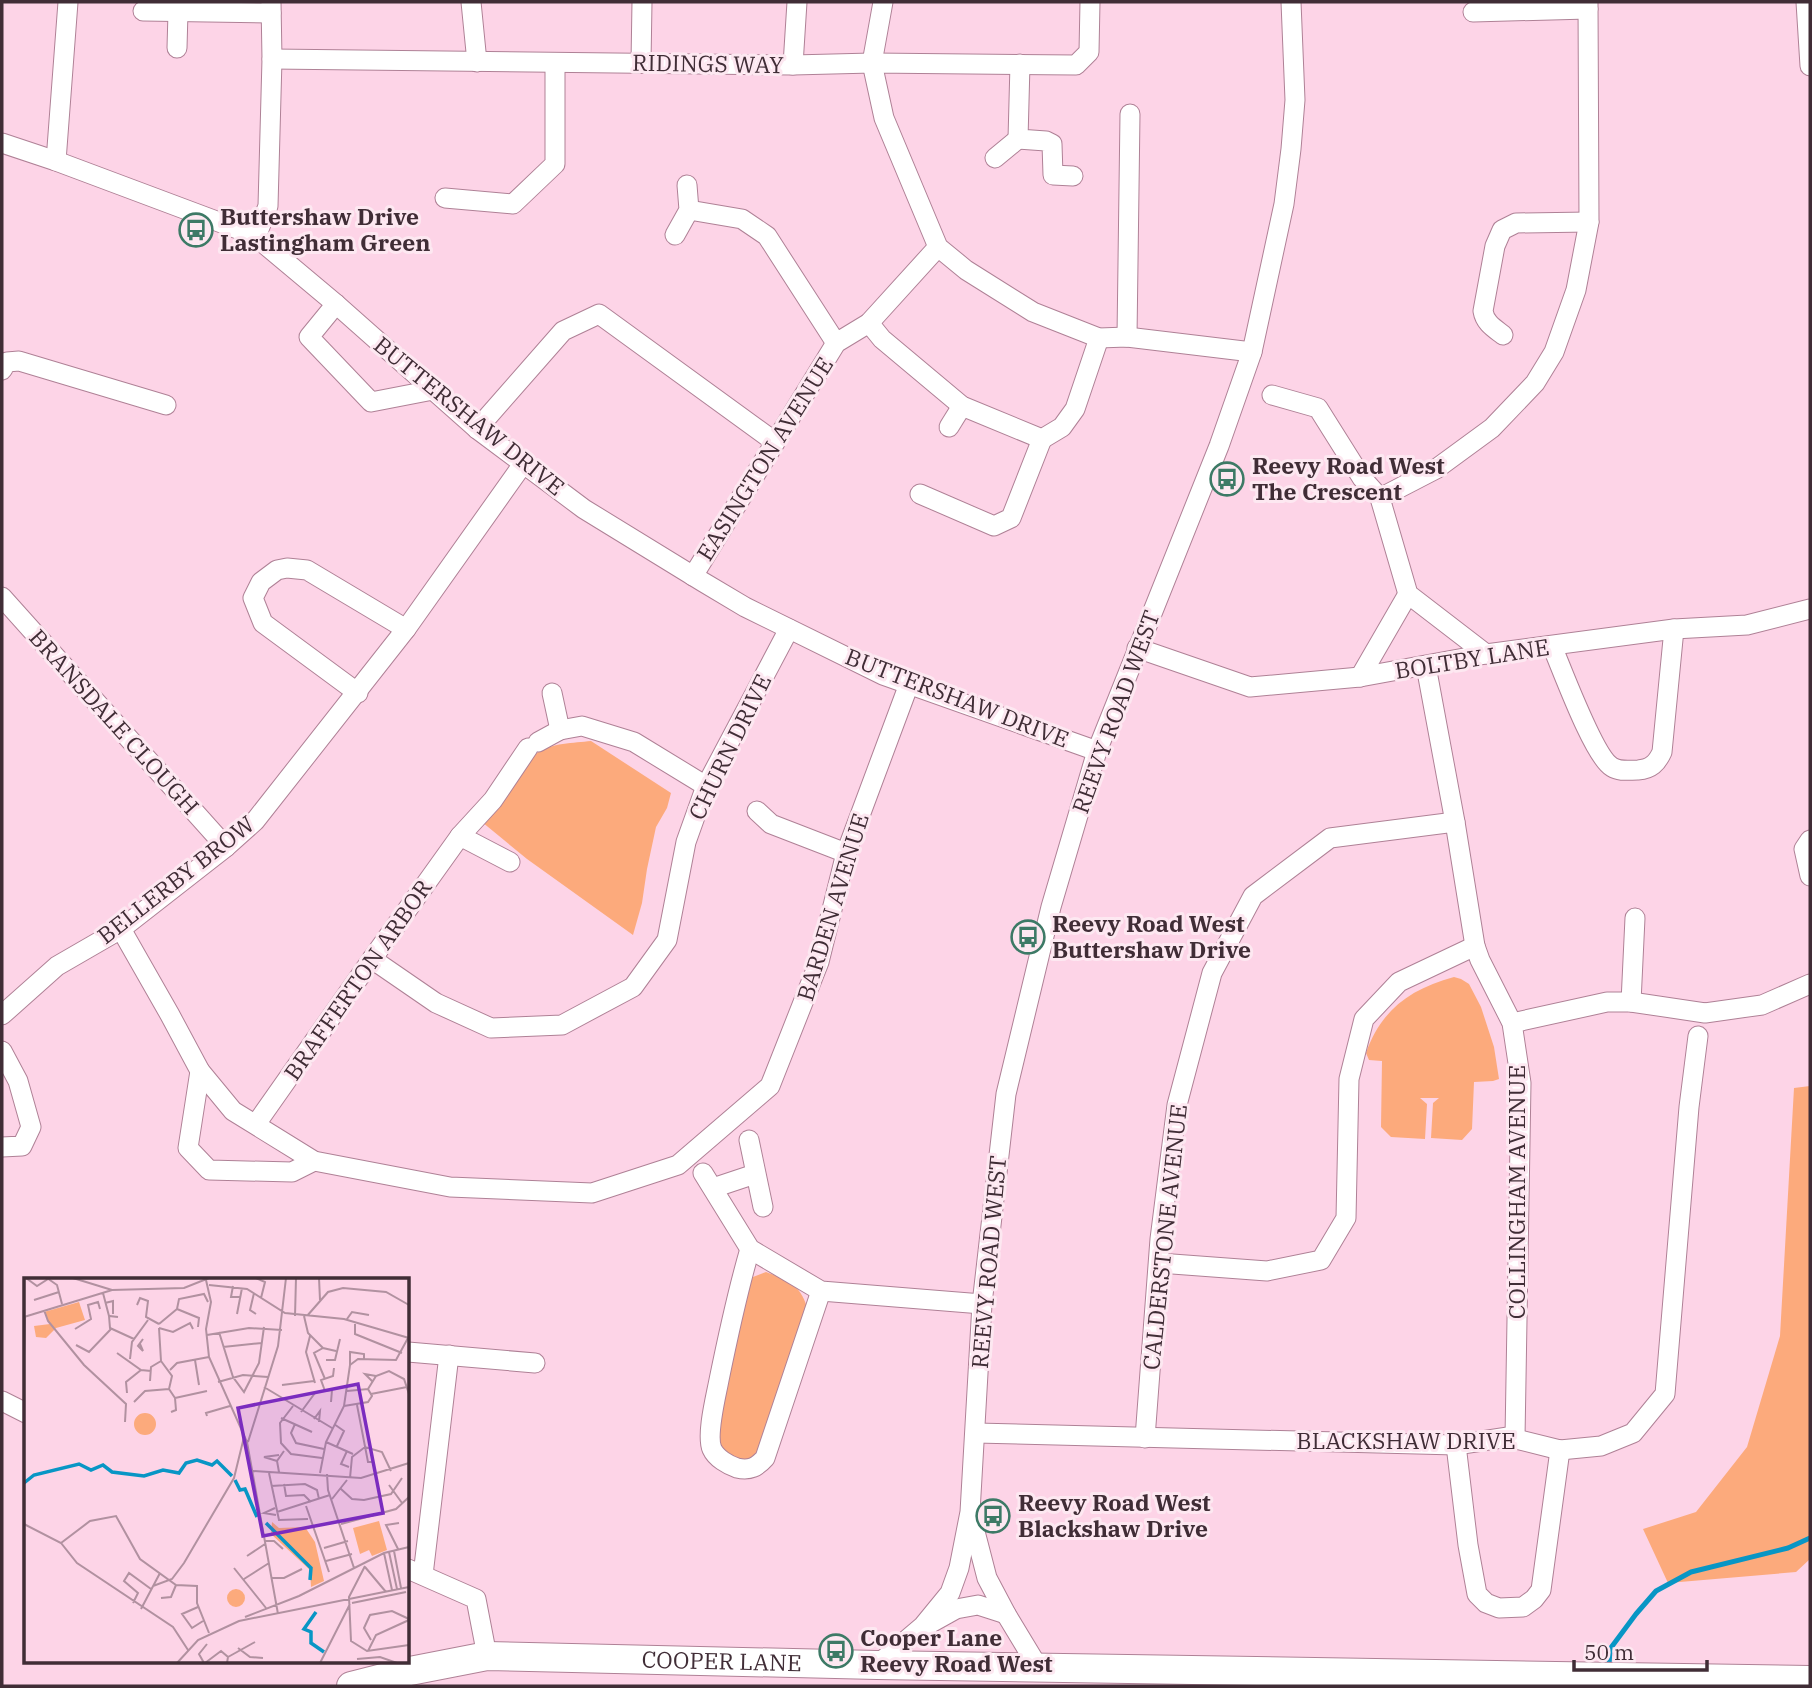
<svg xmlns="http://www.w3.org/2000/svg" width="1812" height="1688" viewBox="0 0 1812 1688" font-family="'IBM Plex Serif',serif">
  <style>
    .green { fill: #fcaa7c }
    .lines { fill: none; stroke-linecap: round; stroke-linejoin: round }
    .stream { stroke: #0896c5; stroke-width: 5 }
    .street-casing { stroke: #af8196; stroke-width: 21 }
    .secondary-casing { stroke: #af8196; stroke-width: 30 }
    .street { stroke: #fff; stroke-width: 19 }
    .secondary { stroke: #fff; stroke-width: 28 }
    .labels { text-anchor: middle; stroke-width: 6; stroke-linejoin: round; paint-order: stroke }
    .street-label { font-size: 23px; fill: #402d36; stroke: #fde8f1 }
    .poi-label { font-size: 23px; font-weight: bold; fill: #402d36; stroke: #fde8f1; text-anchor: start }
    .inset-river { fill: none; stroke: #0896c5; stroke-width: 3.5 }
    .inset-road { fill: none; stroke: #b191a0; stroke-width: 2 }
    .view { fill: #7b2cbf; fill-opacity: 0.15; stroke: #7b2cbf; stroke-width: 3.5 }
    .inset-edge { fill: none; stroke: #402d36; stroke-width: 3.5 }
  </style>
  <rect width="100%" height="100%" fill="#fdd4e7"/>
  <!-- green -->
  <g class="green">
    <path d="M591 741 671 793 667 808 656 827 647 869 642 903 633 935 527 859 482 822C496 803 517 766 537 753 551 743 574 743 591 741Z"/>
    <path d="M1454 977 1461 979 1469 984 1481 1007 1494 1047 1499 1079 1493 1081 1474 1082 1472 1129 1462 1140 1431 1138 1433 1103 1439 1098H1420L1427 1104 1425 1139 1391 1137 1381 1127 1382 1061 1369 1060 1366 1053C1381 1010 1410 989 1454 977Z"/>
    <polygon points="1810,1086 1810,1559 1796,1572 1668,1583 1643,1529 1696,1512 1747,1447 1780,1336 1794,1088"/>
    <path d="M766 1272C787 1280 800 1284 807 1307L760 1447 750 1461 737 1462 718 1445 723 1400 747 1285 753 1277Z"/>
  </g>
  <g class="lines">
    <!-- stream -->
    <polyline class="stream" points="1609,1665 1610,1649 1636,1614 1656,1591 1691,1572 1788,1548 1810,1538"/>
    <defs>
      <g id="street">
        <polyline points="471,2 477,62"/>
        <polyline points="883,2 872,63 884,118 938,247 966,270 1033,312 1099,338 1127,337 1252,352"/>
        <polyline points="1806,2 1810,66"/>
        <polyline points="143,11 271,13"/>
        <polyline points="1473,12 1588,9"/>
        <polyline points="177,48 178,12"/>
        <polyline points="272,59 793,65 872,63 1076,65 1089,52 1090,2"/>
        <polyline points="641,63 642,2"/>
        <polyline points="1020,64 1018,139 1046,141 1052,144 1053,175 1073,176"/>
        <polyline points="793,65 797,2"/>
        <polyline points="2,143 56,161 243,231 256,237 336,304 477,429 584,509 703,582 745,607 883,675 1097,751"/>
        <polyline points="995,158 1018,139"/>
        <polyline points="56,161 68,2"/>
        <polyline points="445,198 513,204 555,164 555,63"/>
        <polyline points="689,210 742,219 767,236 836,343"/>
        <polyline points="675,235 689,210 687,185"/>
        <polyline points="256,237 268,206 272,59 271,2"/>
        <polyline points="336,304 309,337 371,402 433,390"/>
        <polyline points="869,323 882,339 962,406 1042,439 1062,427 1075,409 1099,338"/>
        <path d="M1503 335C1494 328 1485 323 1483 311L1495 246 1502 230 1516 223 1589 222"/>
        <polyline points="1127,337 1130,114"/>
        <polyline points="2,370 7,362 19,361 166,405"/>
        <polyline points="1272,395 1318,408 1362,478 1380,498 1408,594 1486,654"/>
        <polyline points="949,427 962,406"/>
        <polyline points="477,429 563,331 599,314 775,442"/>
        <polyline points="920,494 994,526 1011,518 1042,439"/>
        <polyline points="1380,498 1436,469 1492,428 1535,383 1554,352 1576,290 1589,222 1588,2"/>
        <polyline points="693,576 836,343 869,323 938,247"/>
        <polyline points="2,597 226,847"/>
        <path d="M1552 646C1562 669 1594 757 1612 767 1620 772 1629 770 1638 770 1651 769 1657 763 1662 752L1674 629"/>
        <polyline points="1137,648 1250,687 1360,677 1486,654 1674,629 1747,625 1810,609"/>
        <polyline points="1426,666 1455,822 1475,946 1480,960 1512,1023 1521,1083 1515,1438"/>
        <polyline points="1360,677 1408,594"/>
        <polyline points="358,693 263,623 253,598 261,582 277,570 287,568 307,570 406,629"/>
        <polyline points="552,693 560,730"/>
        <polyline points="538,742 560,730 582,726 634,742 706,786"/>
        <polyline points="757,811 771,824 846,853"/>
        <polyline points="460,836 510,862"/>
        <polyline points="1810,840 1804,849 1810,876"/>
        <polyline points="121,929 170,1015 200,1071 233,1111 314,1161 450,1187 592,1193 678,1165 770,1086 819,962 846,853 909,684"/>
        <polyline points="372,959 436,1003 491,1028 562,1025 633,987 667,940 686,842 706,786 789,629"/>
        <polyline points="1631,1002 1635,918"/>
        <polyline points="2,1015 57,966 121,929 226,847 255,821 406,629 523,464"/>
        <polyline points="1512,1023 1607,1002 1631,1002 1705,1013 1762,1005 1810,984"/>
        <polyline points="2,1051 18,1081 31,1127 22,1146 2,1147"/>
        <polyline points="200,1071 188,1148 209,1170 292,1172 314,1161"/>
        <polyline points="256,1124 372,959 460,836 493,800 528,748"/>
        <polyline points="749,1140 763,1207"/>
        <polyline points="703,1173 750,1249 821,1291 982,1304"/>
        <polyline points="713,1188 755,1174"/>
        <path d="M750 1249C737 1293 728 1336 719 1380 716 1396 706 1435 712 1449 716 1458 728 1465 737 1468 750 1471 757 1467 765 1458L821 1291"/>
        <polyline points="1159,1263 1267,1271 1321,1260 1346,1218 1349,1079 1364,1019 1399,982 1475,946"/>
        <polyline points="408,1352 535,1363"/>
        <polyline points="2,1401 26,1413"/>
        <polyline points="976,1433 1456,1445 1508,1437 1560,1450 1601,1446 1633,1433 1665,1394 1689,1107 1698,1036"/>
        <polyline points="1145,1438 1160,1239 1177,1105 1212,973 1253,896 1330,838 1455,822"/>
        <polyline points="1456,1445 1468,1545 1477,1594 1486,1603 1499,1608 1523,1607 1534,1599 1541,1590 1560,1450"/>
        <polyline points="972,1520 987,1578 1006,1614 1038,1667"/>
        <polyline points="408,1569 476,1599 487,1656"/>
        <polyline points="423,1575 449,1355"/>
        <polyline points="929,1624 956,1609 978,1605 1006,1614"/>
        <polyline points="877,1665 923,1626 950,1593 959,1568 970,1512 982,1304 1006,1094 1051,907 1097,751 1219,446 1252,352 1284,204 1291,149 1295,100 1291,2"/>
      </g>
      <g id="secondary">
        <path id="s1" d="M351 1686 410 1671 487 1656 877 1665 1810 1680"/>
      </g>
    </defs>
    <!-- street casing -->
    <use href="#street" class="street-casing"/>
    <!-- secondary casing -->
    <use href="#secondary" class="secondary-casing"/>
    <!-- street -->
    <use href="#street" class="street"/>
    <!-- secondary -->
    <use href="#secondary" class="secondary"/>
  </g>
  <!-- icons -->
  <defs>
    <symbol id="bus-ring" viewBox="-11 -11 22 22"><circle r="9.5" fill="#fde8f1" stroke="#3d7a66" stroke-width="1.5"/><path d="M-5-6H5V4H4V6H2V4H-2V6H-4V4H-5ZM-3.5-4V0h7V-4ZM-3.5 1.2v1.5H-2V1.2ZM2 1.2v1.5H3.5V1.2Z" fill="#3d7a66"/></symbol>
  </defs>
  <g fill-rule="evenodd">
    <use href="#bus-ring" x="177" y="211" width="38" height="38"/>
    <use href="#bus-ring" x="1208" y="460" width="38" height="38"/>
    <use href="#bus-ring" x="1009" y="918" width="38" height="38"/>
    <use href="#bus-ring" x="974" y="1497" width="38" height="38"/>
    <use href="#bus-ring" x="817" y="1632" width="38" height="38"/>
  </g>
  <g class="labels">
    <!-- street labels -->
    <g class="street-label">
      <text transform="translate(708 64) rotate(1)" y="8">RIDINGS WAY</text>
      <text transform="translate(469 416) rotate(39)" y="8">BUTTERSHAW DRIVE</text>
      <text transform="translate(765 459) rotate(-58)" y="8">EASINGTON AVENUE</text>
      <text transform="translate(1472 659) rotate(-9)" y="8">BOLTBY LANE</text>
      <text transform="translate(957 698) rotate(21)" y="8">BUTTERSHAW DRIVE</text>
      <text transform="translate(1116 712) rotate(-70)" y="8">REEVY ROAD WEST</text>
      <text transform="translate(114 722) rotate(48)" y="8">BRANSDALE CLOUGH</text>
      <text transform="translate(730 747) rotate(-64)" y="8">CHURN DRIVE</text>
      <text transform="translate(176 880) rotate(-38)" y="8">BELLERBY BROW</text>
      <text transform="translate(833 907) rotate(-73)" y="8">BARDEN AVENUE</text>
      <text transform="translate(358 980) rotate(-55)" y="8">BRAFFERTON ARBOR</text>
      <text transform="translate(1517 1192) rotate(-90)" y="8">COLLINGHAM AVENUE</text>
      <text transform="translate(1165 1237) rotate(-84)" y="8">CALDERSTONE AVENUE</text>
      <text transform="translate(989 1262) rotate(-85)" y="8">REEVY ROAD WEST</text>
      <text x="1406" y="1449">BLACKSHAW DRIVE</text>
      <text dy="8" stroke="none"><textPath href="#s1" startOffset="374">COOPER LANE</textPath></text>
    </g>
    <!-- poi labels -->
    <g class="poi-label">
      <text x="220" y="225">Buttershaw Drive<tspan x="220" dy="26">Lastingham Green</tspan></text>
      <text x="1252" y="474">Reevy Road West<tspan x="1252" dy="26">The Crescent</tspan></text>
      <text x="1052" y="932">Reevy Road West<tspan x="1052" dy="26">Buttershaw Drive</tspan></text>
      <text x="1018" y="1511">Reevy Road West<tspan x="1018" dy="26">Blackshaw Drive</tspan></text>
      <text x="860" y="1646">Cooper Lane<tspan x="860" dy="26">Reevy Road West</tspan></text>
    </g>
  </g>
  <!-- overview -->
  <g transform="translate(24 1278)">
    <rect width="385" height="385" fill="#fdd4e7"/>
    <path d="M55 24 61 42 32 50 22 60 12 59 10 48 26 46 20 34ZM110 146a11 11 0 1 1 22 0a11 11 0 1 1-22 0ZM355 243 363 272 348 278 345 272 336 276 329 250ZM248 244 255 250 281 249 291 264 300 303 287 309 286 292 247 256ZM203 320a9 9 0 1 1 18 0a9 9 0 1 1-18 0Z" fill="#fcaa7c"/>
    <path class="inset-river" d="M211 202 216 212 221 211 233 239M0 205 10 197 55 186 67 192 79 187 88 194 120 198 139 192 155 195 162 185 173 182 188 187 193 183 208 198M242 245 287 290 286 302M292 334 280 351 287 354V365L300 374"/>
    <path class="inset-road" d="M2 0 13 8 24 1M23 0 33 7 38 26M49 0 88 12M232 0 241 4 237 20M295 0 296 22M182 2 187 24 182 51 185 79 223 164 254 336M185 7 223 11 261 35 320 41 385 60M209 8 207 19H217M79 15 85 38M230 15 226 32 232 36M10 22 35 14M81 25 89 23V36M113 27 116 20 124 23 122 39 135 46M153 31 175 40 174 49M20 32 24 43 60 87 102 126 101 144M213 36 218 10M271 38 272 0M280 38 284 55 299 70 312 73M283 38 304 14 319 10 362 14 385 27M0 39 88 12 160 10 185 0M94 39 85 38 86 50 110 61M323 41 328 34 345 37M331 44V56L378 75M135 46 153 31 155 21 180 16 184 24M135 50 149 54 166 45 169 51M135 50 137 83M51 51 67 41 64 27 74 24 76 31M195 54 209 99 220 114 235 85 240 49M183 57 225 50 258 52M286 58 282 74 291 105M116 66 119 73 114 68 119 61M52 67 65 74 87 51M199 69 238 65M299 70 290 75 301 101M93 75 117 92 127 93M0 78 1 39M106 81 108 64 124 42M171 82 175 107M302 82H311L316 61M137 83 148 98 145 111M326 87V74L340 76V81M146 92 153 85 185 79M126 103 127 89 137 83M348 103 341 96 352 98M194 104 219 97 244 99M258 107 290 103M240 109 308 150M145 111 151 120 152 132 147 134M344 111 352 98 365 93 380 101 385 116M103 115 102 104 117 92M347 116 383 109M151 120 183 113M110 124 121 113 145 111M307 124 308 112 301 113 297 102 309 98 310 90M333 127 344 184H350M269 128 256 145 257 165 267 176 298 180M320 128 344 124 348 118 344 111 323 113M277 134 291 115M183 138 182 135 206 128M257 140 288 154M290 141 296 133 295 144M271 146 267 155 272 165 300 171M310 146 320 153 313 168M224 164 254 68 262 0M302 164 329 176M323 173 317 186 325 189M253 183 240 179 255 177M229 193 337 200 385 185M255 194 253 183 260 173M245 195 255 242 284 241M296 195 302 164 320 128 326 87 334 81 372 82 384 60M303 196 304 212 330 290M326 200 328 179 341 169 358 174 367 193M260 206 262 218 280 217 287 224M365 207 378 225M247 208 281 206 293 212 295 221M317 211 328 221 340 222 367 216 378 200M308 221 323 202M282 228 305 294M251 230 240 235 252 237M253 234 306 217M0 246 37 265 53 285 149 349 164 372M317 246 372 231 385 219M240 263H250L259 271M37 265 66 243 92 238 116 281 152 307 173 308V325L185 355M300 270 324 263M374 271 362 247 375 245M370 273 377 310M365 274 373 311M360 275 368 312M223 278 241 266M302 283 328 276M341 288 325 319 327 363 343 373 385 367M341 289 362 314M210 290 242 330M248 300H260L278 291M220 301 245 285M129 308 148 301 160 285 210 200 220 159M137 320 147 319 152 307M109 325 114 315 100 303 105 295 127 311M328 325 382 314M174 329 158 336 168 350 179 343M117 331 136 295M221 339 275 318 360 275 385 269M347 362 340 350 346 337 368 333 385 341M214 370 226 379 239 380M344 373 352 357 385 342M204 379 231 364M333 381 356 379 373 385M153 385 174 362 215 343 385 309M180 385 175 376 183 366M181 385 197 373 204 379 203 385M296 385 326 326"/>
    <path class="view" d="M334 106 359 235 239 258 214 130Z"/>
    <rect width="385" height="385" class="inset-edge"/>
  </g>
  <!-- border -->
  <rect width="1812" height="1688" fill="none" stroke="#402d36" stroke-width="7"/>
  <!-- scale -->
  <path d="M1574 1660v10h133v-10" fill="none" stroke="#402d36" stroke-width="3.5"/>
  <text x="1584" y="1660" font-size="21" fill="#402d36" stroke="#fde8f1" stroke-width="5" paint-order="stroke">50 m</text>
</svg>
